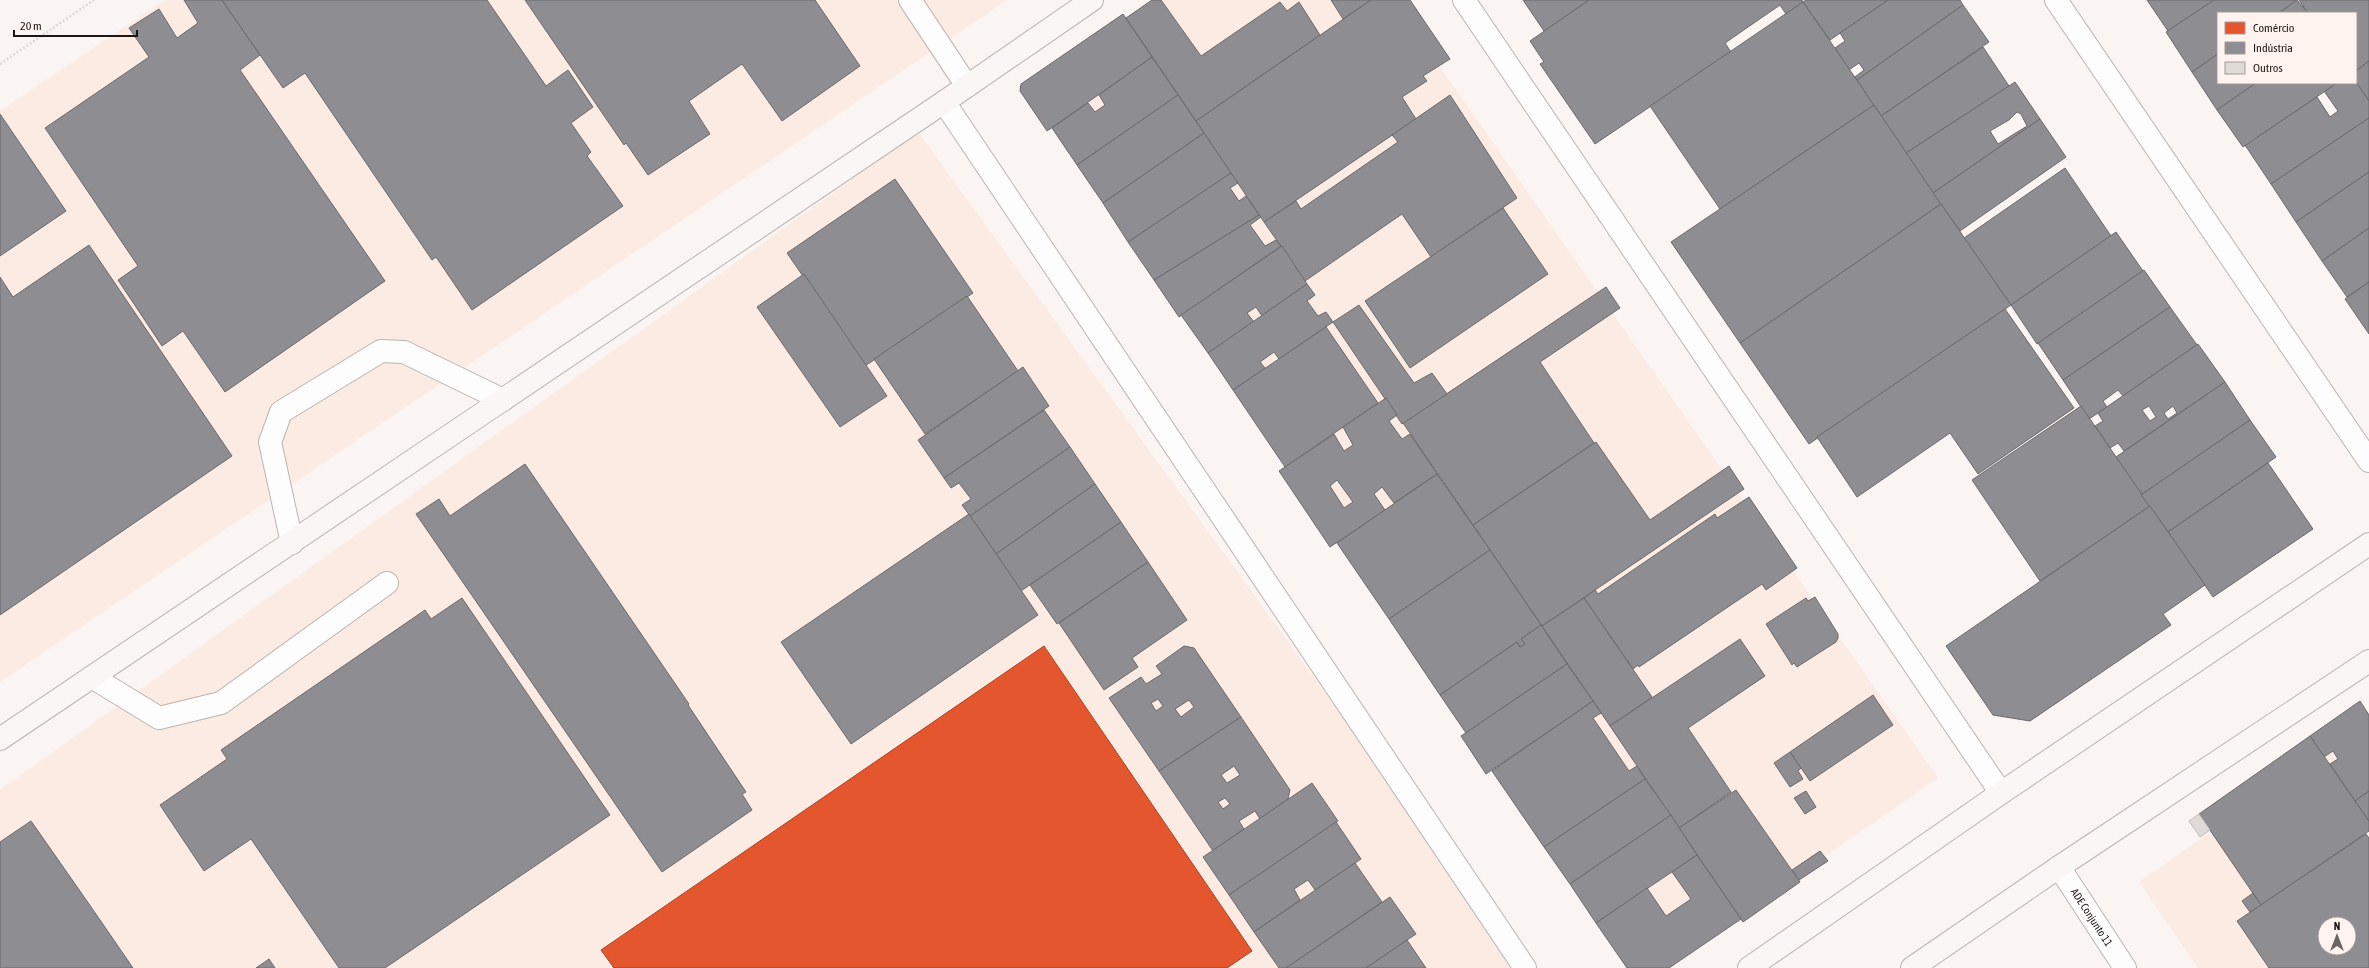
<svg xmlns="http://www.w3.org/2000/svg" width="2369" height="968" viewBox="0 0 2369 968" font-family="'Asap Condensed',sans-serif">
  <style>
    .built { fill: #fcebe3; fill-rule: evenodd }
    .shops { fill: #e4572e; stroke: #a84426 }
    .industry { fill: #8d8d92; stroke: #6b6a6c; fill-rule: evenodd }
    .building { fill: #e0dad7; stroke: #c1bbb8 }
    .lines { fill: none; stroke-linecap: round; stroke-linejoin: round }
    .lane-casing { stroke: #bab4b2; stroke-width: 24 }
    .street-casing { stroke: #bab4b2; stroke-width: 24 }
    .secondary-casing { stroke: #bab4b2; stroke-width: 24 }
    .path { stroke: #dcdada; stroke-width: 2.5; stroke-dasharray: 2 2; stroke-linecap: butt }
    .lane { stroke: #fefdfd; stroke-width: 22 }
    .street { stroke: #fefdfd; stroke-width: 22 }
    .secondary { stroke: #fbf6f6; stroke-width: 22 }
    .labels { text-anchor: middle; stroke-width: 4; stroke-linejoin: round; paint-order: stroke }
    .street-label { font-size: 11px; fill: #1d1714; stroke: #fef3ee }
  </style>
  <rect width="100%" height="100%" fill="#faf4f2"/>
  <!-- built -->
  <g class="built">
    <polygon points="165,0 1007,0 0,682 0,111"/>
    <polygon points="1153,0 1393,0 1938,778 1663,968 1643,968 1026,88"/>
    <polygon points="918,132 1525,968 0,968 0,790"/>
    <path d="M2369 722V968H2198L2139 882ZM2325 924H2349V948H2325Z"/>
  </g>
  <!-- shops -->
  <polygon class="shops" points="1044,646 1252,951 1227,968 614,968 601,950"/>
  <!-- industry -->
  <g class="industry">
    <polygon points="184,0 222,0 260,55 240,70 385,281 225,392 183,331 162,346 118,280 138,266 45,128 149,57 129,28 159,9 177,38 198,23"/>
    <polygon points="222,0 487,0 546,86 568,70 593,107 571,123 591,152 587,156 623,206 472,310 436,257 432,260 305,73 283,88"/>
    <polygon points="525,0 815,0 860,66 782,121 742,64 689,101 710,134 648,175 626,143 624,145"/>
    <polygon points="1152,0 1161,0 1201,56 1280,2 1287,11 1299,2 1320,35 1196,121 1126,18"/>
    <polygon points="1331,0 1371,0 1343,19"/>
    <polygon points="1371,0 1410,0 1450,59 1423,76 1427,81 1402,97 1416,119 1264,222 1196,121"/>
    <polygon points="1523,0 1589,0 1544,31"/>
    <polygon points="1589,0 1802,0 1803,2 1786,14 1780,5 1725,43 1731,52 1595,144 1540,64 1544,62 1530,41"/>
    <polygon points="1806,0 1888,0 1830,40 1803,2"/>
    <polygon points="1888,0 1960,0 1963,5 1857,80 1855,77 1864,70 1859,63 1849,70 1835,48 1845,41 1840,33"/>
    <polygon points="2147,0 2214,0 2168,31"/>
    <polygon points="2214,0 2297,0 2279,13 2218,13 2218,54 2192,72 2166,32"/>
    <polygon points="2297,0 2308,13 2279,13"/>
    <polygon points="2299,0 2369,0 2369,61 2356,71 2356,13 2308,13"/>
    <polygon points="1803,2 1874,105 1720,209 1650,106"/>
    <polygon points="1963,5 1989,42 1881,116 1857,80"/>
    <polygon points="1123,14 1152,57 1047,131 1020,91 1021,84"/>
    <polygon points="1983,47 2009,86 1906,153 1881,116"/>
    <polygon points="2218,54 2218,83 2256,83 2217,110 2192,72"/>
    <polygon points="1152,57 1178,95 1077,165 1052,128 1088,103 1095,112 1105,105 1099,95"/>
    <polygon points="2369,61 2369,101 2356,82 2356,71"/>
    <path d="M2015 82 2040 119 1933 193 1906 153ZM2017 112 2021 114 2027 126 1998 144 1990 131 2009 120Z"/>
    <polygon points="2356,82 2369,101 2369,118 2271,184 2245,145 2317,97 2330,117 2338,111 2324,91 2337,83"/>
    <polygon points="2256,83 2337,83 2243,147 2217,110"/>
    <polygon points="1178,95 1204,133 1103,203 1077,165"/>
    <polygon points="1450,95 1517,198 1431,257 1402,214 1305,281 1264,222 1296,201 1301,209 1398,142 1392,135"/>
    <polygon points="1874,105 1941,204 1740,343 1671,242"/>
    <polygon points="0,114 66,211 0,256"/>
    <polygon points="2369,118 2369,172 2296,222 2271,184"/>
    <polygon points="2040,119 2066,157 1960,231 1933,193"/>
    <polygon points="1204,133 1231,173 1128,242 1103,203"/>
    <polygon points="2065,168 2111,236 2011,305 1964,238"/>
    <polygon points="2369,172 2369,228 2322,261 2296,222"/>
    <polygon points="1231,173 1238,183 1230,188 1239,201 1246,196 1259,215 1154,280 1128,242"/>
    <polygon points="895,179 973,293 865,366 787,253"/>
    <polygon points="1941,204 2011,305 1809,444 1740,343"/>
    <polygon points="1503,208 1548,274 1410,368 1365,301"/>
    <polygon points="1259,215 1261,217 1250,225 1265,246 1276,240 1281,246 1179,317 1154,280"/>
    <polygon points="2369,228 2369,282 2347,297 2322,261"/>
    <polygon points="2116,232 2143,271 2037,344 2011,305"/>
    <polygon points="89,245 232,456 0,615 0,277 13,297"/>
    <polygon points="1282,246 1307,284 1262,316 1256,307 1247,313 1254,322 1208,353 1181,315"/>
    <polygon points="2144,270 2170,307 2063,380 2038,343"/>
    <polygon points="804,274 887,396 840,427 757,307"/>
    <polygon points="2369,282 2369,334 2345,299"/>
    <polygon points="1307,284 1315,295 1307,301 1318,316 1326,312 1333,322 1279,359 1274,352 1260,362 1265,368 1233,390 1208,353"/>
    <polygon points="1606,287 1620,308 1540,362 1594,443 1473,525 1403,423"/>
    <polygon points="967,296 1018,371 925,434 874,359"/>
    <polygon points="1359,305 1414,383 1432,373 1447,394 1402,424 1333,322"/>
    <polygon points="2170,307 2197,345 2123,396 2118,390 2103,401 2107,407 2089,419 2063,380"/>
    <polygon points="2005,309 2074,408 1978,474 1950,433 1857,497 1817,437"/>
    <polygon points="1326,327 1378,403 1285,467 1233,390"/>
    <path d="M2198 344 2225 382 2124 451 2118 443 2110 448 2095 426 2103 421 2098 413ZM2149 406 2156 417 2150 421 2142 410ZM2173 406 2177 413 2168 419 2164 413Z"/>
    <polygon points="1023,367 1049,406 944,478 918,440"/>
    <polygon points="2225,382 2250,420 2141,495 2116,457"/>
    <path d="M1386 398 1397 415 1389 421 1402 439 1410 434 1437 474 1394 503 1382 487 1374 494 1385 510 1330 547 1279 471 1334 434 1344 451 1353 445 1343 427ZM1337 480 1353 502 1344 508 1330 486Z"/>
    <polygon points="2081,406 2150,506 2040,581 1972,480"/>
    <polygon points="1044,410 1070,447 970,516 962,505 971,499 959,483 951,488 944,478"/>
    <polygon points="2250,420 2276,457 2168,532 2141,495"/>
    <polygon points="1596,442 1650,520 1729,466 1744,489 1542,626 1473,525"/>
    <polygon points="1070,447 1095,484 996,554 970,516"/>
    <polygon points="2268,463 2313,529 2213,597 2168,532"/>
    <polygon points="525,464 689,704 688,705 746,792 742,794 752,810 662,872 416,514 439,499 450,516"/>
    <polygon points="1437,474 1490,550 1389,619 1337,543"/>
    <polygon points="1095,484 1121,522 1021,591 996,554"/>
    <polygon points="1749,497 1797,568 1766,590 1762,584 1639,667 1638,665 1633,669 1584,598 1595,590 1598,594 1715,514 1717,518"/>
    <polygon points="2150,506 2205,585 2163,614 2171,625 2030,721 1993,715 1946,646"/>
    <polygon points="969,514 1038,615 851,744 781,642"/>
    <polygon points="1121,522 1148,562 1057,624 1030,585"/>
    <polygon points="1490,550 1541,625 1521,639 1525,644 1520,647 1517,642 1440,695 1389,619"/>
    <polygon points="1148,562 1187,620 1132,658 1138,667 1104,690 1059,623"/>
    <polygon points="1815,597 1838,634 1838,638 1836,642 1797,667 1794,663 1792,665 1766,624 1806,598 1808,601"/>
    <polygon points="462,598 610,815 385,968 339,968 251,839 204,871 160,805 227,759 221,750 425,610 431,619"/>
    <polygon points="1584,598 1652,697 1610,726 1542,626"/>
    <polygon points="1541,625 1567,664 1466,733 1440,695 1517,642 1520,647 1525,644 1521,639"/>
    <polygon points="1740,639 1765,676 1688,728 1731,792 1679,828 1610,726"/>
    <path d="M1184 646 1194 648 1241 717 1159 771 1109 698 1141 677 1146 684 1162 674 1156 666ZM1158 699 1163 706 1156 711 1151 703ZM1189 700 1194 707 1181 717 1175 709Z"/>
    <polygon points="1567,664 1593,701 1486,774 1461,736"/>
    <polygon points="1873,695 1893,725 1810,781 1790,752"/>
    <polygon points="1593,701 1601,713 1593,718 1629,771 1637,766 1645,779 1544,847 1492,771"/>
    <polygon points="2360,701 2369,715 2369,791 2355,801 2330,764 2338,759 2333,751 2324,757 2310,736"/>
    <path d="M1241 717 1290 790 1288 799 1260 819 1255 811 1239 821 1244 829 1213 851 1159 771ZM1234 766 1240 775 1227 783 1221 775ZM1225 798 1230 804 1223 809 1218 802Z"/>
    <polygon points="2310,736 2369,821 2369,831 2261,905 2199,814"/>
    <polygon points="1790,752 1801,768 1798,771 1803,779 1790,787 1774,763"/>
    <polygon points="1645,779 1671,815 1570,884 1544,847"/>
    <polygon points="1312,783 1338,821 1229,895 1203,857"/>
    <polygon points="1736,790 1800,882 1743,922 1679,828"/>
    <polygon points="1806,791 1816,807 1805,814 1794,798"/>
    <polygon points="2369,791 2369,821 2355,801"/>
    <polygon points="1671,815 1697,855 1596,923 1570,884"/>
    <polygon points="31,821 89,904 133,968 0,968 0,842"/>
    <polygon points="1336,822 1361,859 1315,890 1308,880 1294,889 1300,900 1254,932 1229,895"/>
    <path d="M2366 834 2369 838V968H2269L2237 921ZM2325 924H2349V948H2325Z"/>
    <polygon points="1820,851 1828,861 1799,880 1792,870"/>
    <polygon points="1697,855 1741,919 1669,968 1627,968 1596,923 1647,888 1666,916 1691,899 1672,872"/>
    <polygon points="1355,863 1382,902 1286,968 1279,968 1254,932"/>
    <polygon points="2253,893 2261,905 2250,912 2242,901"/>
    <polygon points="1390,897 1416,934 1407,940 1366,968 1286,968"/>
    <polygon points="1407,940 1426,968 1366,968"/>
    <polygon points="269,959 275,968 256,968"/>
  </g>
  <!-- building -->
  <polygon class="building" points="2199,814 2210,830 2200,837 2189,821"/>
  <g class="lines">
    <defs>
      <g id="lane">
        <polyline points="910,0 967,86"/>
        <polyline points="292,543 270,442 281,412 381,351 404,352 503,400"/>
        <polyline points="92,677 159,718 221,703 387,583"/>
      </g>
      <g id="street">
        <polyline points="1464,0 2001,793"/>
        <polyline points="2056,0 2369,461"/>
        <polyline points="944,102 1525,968"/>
        <path id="s1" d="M2059 867 2125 968"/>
      </g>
      <g id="secondary">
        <polyline points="0,739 944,102 1092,0"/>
        <polyline points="1749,968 2001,793 2369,544"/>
        <polyline points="1912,968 2059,867 2369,661"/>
      </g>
    </defs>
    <!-- lane casing -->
    <use href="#lane" class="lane-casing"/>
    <!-- street casing -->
    <use href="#street" class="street-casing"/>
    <!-- secondary casing -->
    <use href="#secondary" class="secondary-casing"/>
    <!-- path -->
    <polyline class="path" points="0,64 94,0"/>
    <!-- lane -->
    <use href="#lane" class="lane"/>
    <!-- street -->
    <use href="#street" class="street"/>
    <!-- secondary -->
    <use href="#secondary" class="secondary"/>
  </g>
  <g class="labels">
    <!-- street labels -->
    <g class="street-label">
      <text dy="4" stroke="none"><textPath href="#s1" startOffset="60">ADE Conjunto 11</textPath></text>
    </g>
  </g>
  <!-- legend -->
  <rect x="2217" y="12" width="140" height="72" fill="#fef3ee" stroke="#a49b97"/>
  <rect x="2225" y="22" width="20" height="12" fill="#e4572e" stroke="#a49b97"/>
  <text x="2253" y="32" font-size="12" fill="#1d1714">Comércio</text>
  <rect x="2225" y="42" width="20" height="12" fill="#8d8d92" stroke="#a49b97"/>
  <text x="2253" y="52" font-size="12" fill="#1d1714">Indústria</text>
  <rect x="2225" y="62" width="20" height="12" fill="#e0dad7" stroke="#a49b97"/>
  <text x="2253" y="72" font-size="12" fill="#1d1714">Outros</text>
  <!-- north arrow -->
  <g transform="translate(2337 936)"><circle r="19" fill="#fef3ee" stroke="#a49b97"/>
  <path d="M0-3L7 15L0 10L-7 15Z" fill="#6a6462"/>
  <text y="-6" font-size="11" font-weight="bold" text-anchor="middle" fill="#1d1714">N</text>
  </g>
  <!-- scale -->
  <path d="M14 30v6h123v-6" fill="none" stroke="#1d1714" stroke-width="2"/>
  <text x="20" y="30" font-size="12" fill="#1d1714" stroke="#fef3ee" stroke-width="3" paint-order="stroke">20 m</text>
</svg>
